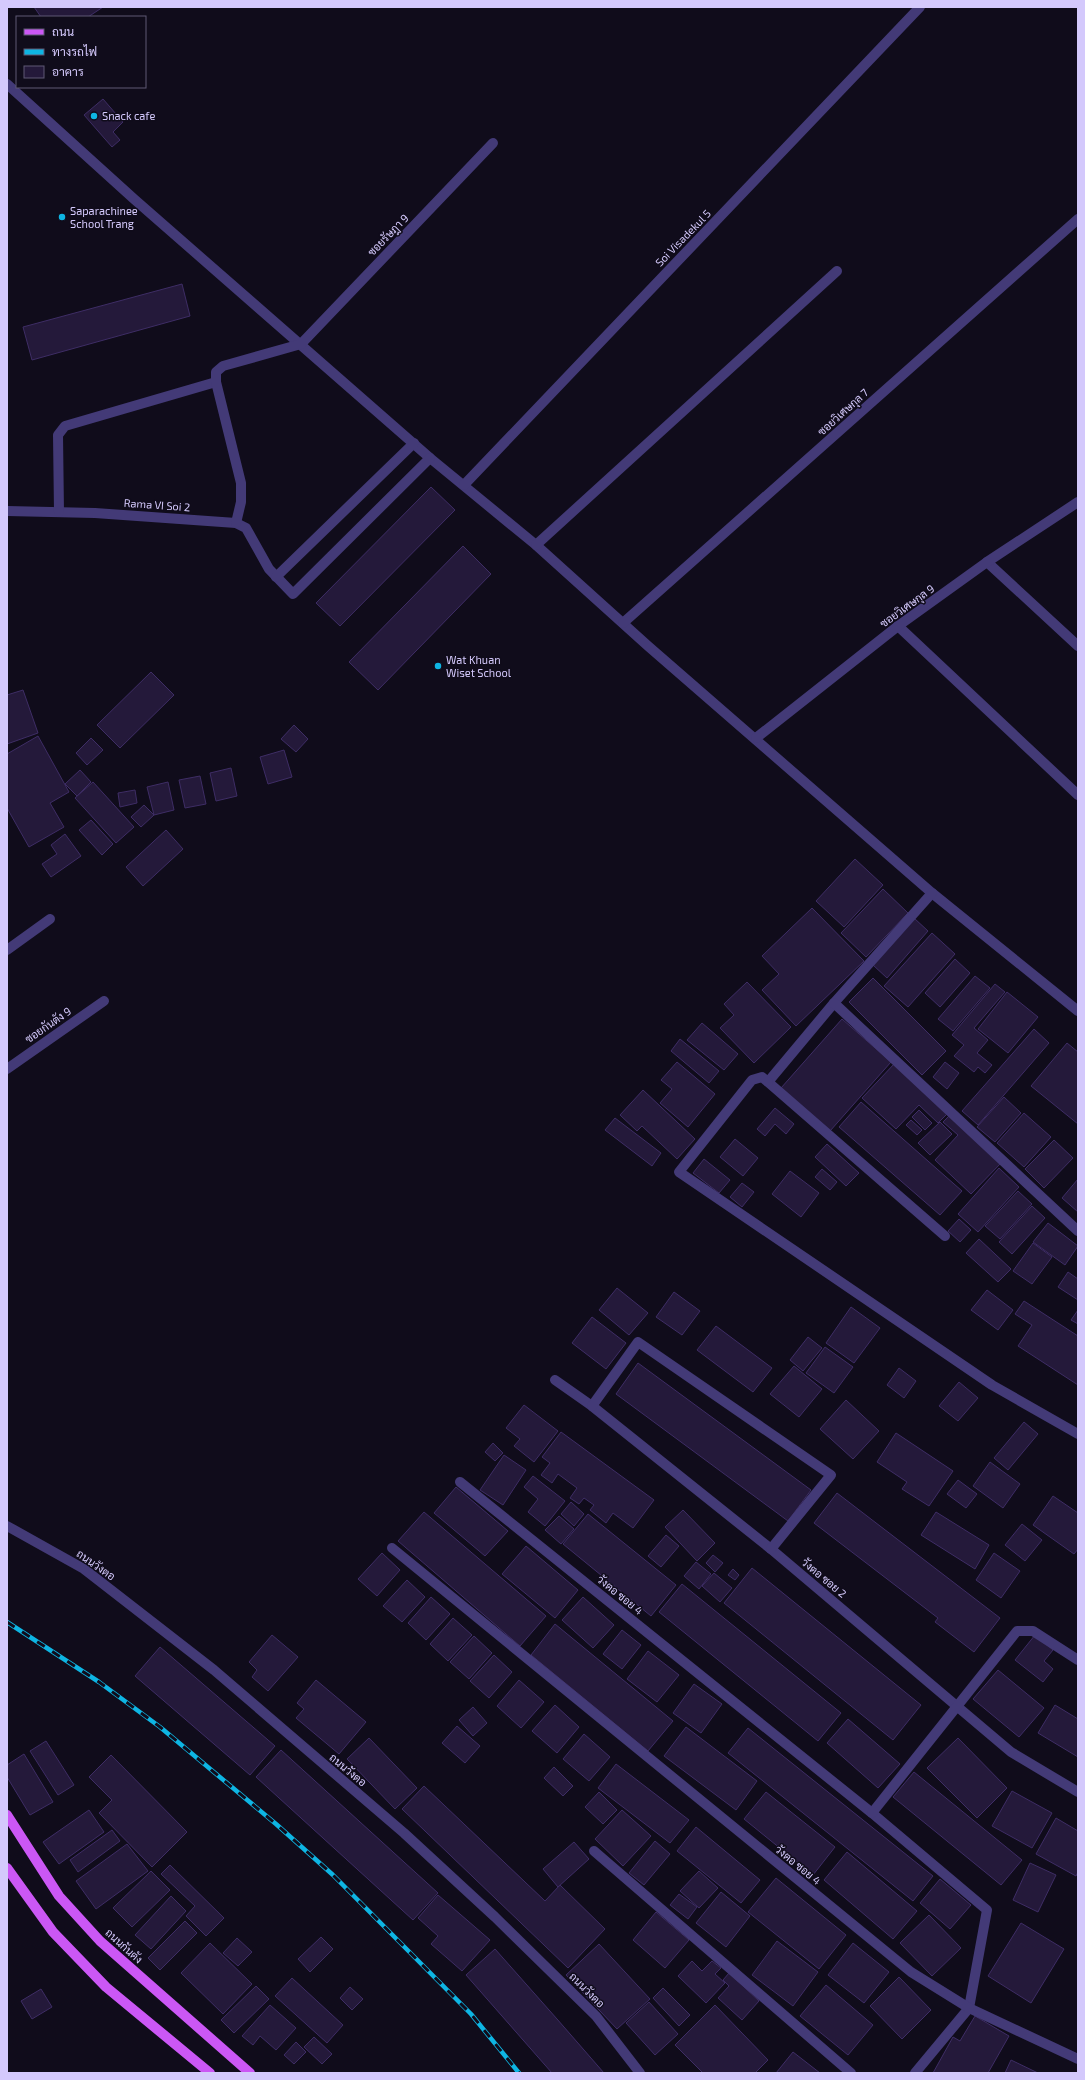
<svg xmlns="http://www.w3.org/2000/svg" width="1085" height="2080" viewBox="0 0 1085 2080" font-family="'Exo 2',Sarabun,sans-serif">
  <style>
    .building { fill: #24193a; stroke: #3e2d65 }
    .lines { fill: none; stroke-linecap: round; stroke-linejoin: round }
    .minor { stroke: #433a77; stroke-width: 10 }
    .major { stroke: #cb57f5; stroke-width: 10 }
    .rail-casing { stroke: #0eb5e3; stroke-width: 4.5 }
    .rail { stroke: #100c1b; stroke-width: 3; stroke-dasharray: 9; stroke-linecap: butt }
    .poi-dot { fill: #0eb5e3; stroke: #100c1b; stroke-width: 1.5 }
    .labels { text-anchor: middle; stroke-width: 3; stroke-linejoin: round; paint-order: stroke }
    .poi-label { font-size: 11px; fill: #d4c9fc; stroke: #100c1b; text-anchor: start }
    .street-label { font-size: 11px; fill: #d4c9fc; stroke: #100c1b }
  </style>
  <rect width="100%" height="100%" fill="#100c1b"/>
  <!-- building -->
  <g class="building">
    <polygon points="34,7 103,7 88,17 41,17"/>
    <polygon points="103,99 123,122 113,132 120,140 112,147 84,115"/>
    <polygon points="182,284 190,316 32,360 23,327"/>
    <polygon points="431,487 455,510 340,626 316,603"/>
    <polygon points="463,546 491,574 378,690 349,662"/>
    <polygon points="151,672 174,695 120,748 97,725"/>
    <polygon points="23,690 38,733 7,744 7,695"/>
    <polygon points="294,725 308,739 296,752 281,739"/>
    <polygon points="38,736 69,792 50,803 64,827 29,847 7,808 7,754"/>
    <polygon points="91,738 103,750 87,765 76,753"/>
    <polygon points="284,750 292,777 268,784 260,757"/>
    <polygon points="231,768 237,796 216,801 210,773"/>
    <polygon points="80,770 91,782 77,796 65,784"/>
    <polygon points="200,776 206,804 185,808 179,780"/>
    <polygon points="93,782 134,827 116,843 75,798"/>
    <polygon points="168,782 174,810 154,815 147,787"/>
    <polygon points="135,790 137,803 120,807 118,793"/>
    <polygon points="144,805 154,815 141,827 131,817"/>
    <polygon points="91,820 113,844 102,855 79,830"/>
    <polygon points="166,830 183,849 143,886 126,867"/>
    <polygon points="65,834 81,856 51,877 42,864 57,854 51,845"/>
    <polygon points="855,859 883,885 844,927 816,901"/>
    <polygon points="883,889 908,913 866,957 841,933"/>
    <polygon points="812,908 864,961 796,1026 762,990 779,974 762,956"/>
    <polygon points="914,918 928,931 887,978 873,965"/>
    <polygon points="932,933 955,954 908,1007 884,986"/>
    <polygon points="955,959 970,973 940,1007 925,993"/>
    <polygon points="975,976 990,988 953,1031 938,1019"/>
    <polygon points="873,978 946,1051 922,1075 849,1002"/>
    <polygon points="747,982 791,1027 754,1063 720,1028 734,1015 724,1004"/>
    <polygon points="995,984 1005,992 974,1028 988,1040 977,1053 992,1065 985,1073 978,1067 974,1072 954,1056 964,1045 952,1035"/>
    <polygon points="1007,992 1038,1017 1008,1053 978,1029"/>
    <polygon points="842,1019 891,1062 830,1131 781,1088"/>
    <polygon points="702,1023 738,1054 724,1070 687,1040"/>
    <polygon points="1034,1029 1049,1043 978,1125 962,1111"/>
    <polygon points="680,1039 719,1071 709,1083 671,1051"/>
    <polygon points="1067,1043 1078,1052 1078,1124 1031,1086"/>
    <polygon points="677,1062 715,1094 688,1127 660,1103 672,1089 661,1080"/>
    <polygon points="945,1062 959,1073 947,1089 933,1077"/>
    <polygon points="895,1063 948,1113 938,1123 919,1105 896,1129 862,1098"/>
    <polygon points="643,1090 695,1139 677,1159 642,1126 637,1131 620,1115"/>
    <polygon points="1004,1097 1021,1113 995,1142 977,1127"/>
    <polygon points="861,1102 962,1191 940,1215 839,1127"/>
    <polygon points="775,1108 794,1124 786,1134 775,1124 765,1136 757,1129"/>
    <polygon points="919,1110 932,1123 925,1130 912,1117"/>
    <polygon points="1024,1113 1051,1137 1024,1167 997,1143"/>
    <polygon points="951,1114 1002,1162 971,1194 935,1160 958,1135 943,1122"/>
    <polygon points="615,1118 661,1153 652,1166 605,1130"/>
    <polygon points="911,1120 922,1130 917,1135 906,1125"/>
    <polygon points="940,1122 952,1134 930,1155 918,1143"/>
    <polygon points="735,1139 758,1158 743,1176 720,1157"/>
    <polygon points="1054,1140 1073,1158 1044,1188 1025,1169"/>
    <polygon points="827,1144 859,1173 846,1186 815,1157"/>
    <polygon points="704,1159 730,1180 719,1193 693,1173"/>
    <polygon points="999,1168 1019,1187 978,1232 958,1214"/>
    <polygon points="822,1169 837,1182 830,1190 815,1177"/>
    <polygon points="790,1171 819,1193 801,1217 772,1194"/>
    <polygon points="1078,1179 1078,1212 1062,1198"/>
    <polygon points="742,1183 754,1192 742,1207 730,1197"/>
    <polygon points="1018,1191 1032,1204 1000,1239 985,1226"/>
    <polygon points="1032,1206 1045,1218 1012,1254 999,1242"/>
    <polygon points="959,1219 971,1230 960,1242 948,1231"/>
    <polygon points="1048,1223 1078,1246 1065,1265 1033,1242"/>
    <polygon points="979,1239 1011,1269 998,1282 966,1253"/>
    <polygon points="1033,1243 1052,1257 1032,1284 1013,1271"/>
    <polygon points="1068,1272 1078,1279 1078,1300 1058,1287"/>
    <polygon points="617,1288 648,1313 629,1335 599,1310"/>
    <polygon points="987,1290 1013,1310 998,1330 971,1310"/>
    <polygon points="674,1292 700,1311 682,1335 656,1317"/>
    <polygon points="1024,1301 1078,1336 1078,1385 1018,1346 1032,1325 1015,1314"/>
    <polygon points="851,1307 880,1328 854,1363 826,1343"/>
    <polygon points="1078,1310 1078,1324 1071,1320"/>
    <polygon points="592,1317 626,1343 606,1369 572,1343"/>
    <polygon points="716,1326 772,1368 753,1392 697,1350"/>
    <polygon points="808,1337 822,1348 803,1371 790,1360"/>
    <polygon points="825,1347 853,1367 834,1393 806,1373"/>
    <polygon points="638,1363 811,1490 788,1521 616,1394"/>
    <polygon points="794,1366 822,1389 799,1417 770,1394"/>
    <polygon points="899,1368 916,1381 904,1398 887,1385"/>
    <polygon points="959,1382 978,1398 958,1421 939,1406"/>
    <polygon points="846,1400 879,1431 853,1459 820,1429"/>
    <polygon points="524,1405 558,1431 534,1462 514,1446 520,1439 506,1428"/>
    <polygon points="1024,1422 1038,1434 1008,1470 994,1458"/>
    <polygon points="561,1432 654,1500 633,1528 613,1513 606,1523 590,1510 594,1505 584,1498 579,1504 570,1498 577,1488 558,1474 552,1483 541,1475 550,1463 542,1457"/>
    <polygon points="896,1433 953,1471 929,1506 902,1489 907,1482 877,1462"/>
    <polygon points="493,1443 503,1453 495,1461 485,1452"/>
    <polygon points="504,1455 526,1470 503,1505 480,1490"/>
    <polygon points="990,1462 1020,1484 1003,1508 973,1486"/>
    <polygon points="533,1476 565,1501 545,1526 528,1512 538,1499 524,1487"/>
    <polygon points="958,1480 977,1494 966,1508 947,1494"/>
    <polygon points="456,1487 508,1531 485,1556 434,1513"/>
    <polygon points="837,1493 1000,1618 974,1652 935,1622 938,1618 814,1523"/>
    <polygon points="1053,1496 1078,1513 1078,1549 1074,1554 1033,1525"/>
    <polygon points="571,1502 584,1514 574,1526 561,1514"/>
    <polygon points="683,1510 715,1543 697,1561 665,1527"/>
    <polygon points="424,1512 546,1616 520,1646 398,1541"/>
    <polygon points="936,1512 989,1545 975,1569 921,1535"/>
    <polygon points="588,1514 676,1585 651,1616 563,1544"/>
    <polygon points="559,1516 574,1529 561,1544 545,1530"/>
    <polygon points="1022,1524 1042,1540 1025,1561 1005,1545"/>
    <polygon points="666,1535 679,1546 661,1567 648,1556"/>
    <polygon points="526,1546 578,1590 555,1618 502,1574"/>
    <polygon points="382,1553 400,1570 377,1596 358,1579"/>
    <polygon points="994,1553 1020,1571 1001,1598 976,1580"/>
    <polygon points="713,1555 723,1563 715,1572 706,1563"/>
    <polygon points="696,1562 711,1574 699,1589 684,1576"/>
    <polygon points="752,1568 921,1705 893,1740 724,1603"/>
    <polygon points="733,1569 739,1575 735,1580 728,1575"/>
    <polygon points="714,1573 732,1588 720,1602 702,1586"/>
    <polygon points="407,1580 425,1597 402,1622 383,1606"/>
    <polygon points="682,1584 841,1713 818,1741 659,1612"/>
    <polygon points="431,1597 450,1614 426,1640 408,1623"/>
    <polygon points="583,1597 614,1625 593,1648 562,1620"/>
    <polygon points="453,1618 472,1635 448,1661 430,1644"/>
    <polygon points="555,1624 673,1721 648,1751 531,1655"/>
    <polygon points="622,1630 641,1645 622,1669 603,1654"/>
    <polygon points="272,1635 298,1657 268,1691 252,1677 257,1670 249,1662"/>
    <polygon points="1035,1635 1053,1650 1044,1661 1053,1669 1043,1682 1015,1660"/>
    <polygon points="474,1636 492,1653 469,1679 450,1662"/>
    <polygon points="160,1647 275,1746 250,1775 135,1676"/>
    <polygon points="648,1651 679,1675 657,1702 627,1679"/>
    <polygon points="494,1655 512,1672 489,1698 470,1681"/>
    <polygon points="998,1670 1044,1708 1019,1737 973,1699"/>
    <polygon points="316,1680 366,1722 339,1754 296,1718 304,1709 297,1703"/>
    <polygon points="519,1680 544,1702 521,1728 497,1706"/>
    <polygon points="694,1684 722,1704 701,1733 673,1713"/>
    <polygon points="555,1705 579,1727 557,1753 532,1731"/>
    <polygon points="1055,1705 1078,1719 1078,1757 1038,1733"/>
    <polygon points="473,1707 487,1723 473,1736 459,1720"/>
    <polygon points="848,1719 900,1764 878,1788 827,1743"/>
    <polygon points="457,1726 480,1746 465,1763 442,1743"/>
    <polygon points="686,1727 757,1781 736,1810 664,1756"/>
    <polygon points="748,1728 933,1876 913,1901 728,1753"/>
    <polygon points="584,1734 610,1757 589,1781 563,1759"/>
    <polygon points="369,1738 417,1788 395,1809 347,1759"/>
    <polygon points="958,1738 1007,1788 977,1818 927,1768"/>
    <polygon points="46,1741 74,1785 58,1795 30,1751"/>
    <polygon points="281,1750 438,1893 413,1920 256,1777"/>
    <polygon points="24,1754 53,1802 30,1815 7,1777 7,1765"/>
    <polygon points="111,1755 187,1832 152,1867 99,1813 112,1800 89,1777"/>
    <polygon points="616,1764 689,1820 670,1843 598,1788"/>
    <polygon points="554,1767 573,1786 563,1796 544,1778"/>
    <polygon points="914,1772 1022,1860 1001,1885 893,1797"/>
    <polygon points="424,1786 545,1901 560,1885 605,1929 568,1968 402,1809"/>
    <polygon points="1012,1791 1052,1813 1032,1848 992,1826"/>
    <polygon points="599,1792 617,1810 603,1824 585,1807"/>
    <polygon points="766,1792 835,1847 813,1875 744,1819"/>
    <polygon points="89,1810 104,1832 59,1864 43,1842"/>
    <polygon points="622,1810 651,1836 623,1866 595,1839"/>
    <polygon points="1056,1818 1078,1831 1078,1872 1076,1876 1036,1854"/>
    <polygon points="696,1827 760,1880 741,1903 677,1851"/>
    <polygon points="112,1830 120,1841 78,1872 70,1860"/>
    <polygon points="655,1841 670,1854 644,1885 629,1873"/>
    <polygon points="574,1842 589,1859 558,1887 543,1869"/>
    <polygon points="127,1844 148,1871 96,1909 76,1881"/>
    <polygon points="847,1852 917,1911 893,1939 824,1880"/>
    <polygon points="1030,1863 1056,1875 1038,1912 1013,1900"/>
    <polygon points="170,1865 224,1918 206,1936 186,1916 195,1906 161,1874"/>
    <polygon points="151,1871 170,1890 132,1927 113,1908"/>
    <polygon points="699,1871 718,1888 699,1908 680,1891"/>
    <polygon points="776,1878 846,1935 819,1969 748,1912"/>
    <polygon points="940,1879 971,1905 950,1929 920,1903"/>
    <polygon points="721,1892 750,1916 726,1947 696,1923"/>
    <polygon points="679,1894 697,1907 688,1919 670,1905"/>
    <polygon points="438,1895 490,1940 462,1971 431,1944 438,1936 418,1918"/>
    <polygon points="171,1896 186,1911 151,1949 135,1935"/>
    <polygon points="656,1912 689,1940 665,1968 633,1940"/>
    <polygon points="929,1915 961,1948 932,1976 900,1943"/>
    <polygon points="185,1921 197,1933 160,1970 148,1958"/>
    <polygon points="1021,1923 1064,1949 1031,2003 988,1976"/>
    <polygon points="321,1937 333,1949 310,1972 298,1959"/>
    <polygon points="237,1938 252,1952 238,1966 223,1953"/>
    <polygon points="777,1941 818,1972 793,2006 752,1975"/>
    <polygon points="210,1943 252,1984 223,2014 181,1973"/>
    <polygon points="853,1943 889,1972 864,2003 828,1975"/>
    <polygon points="599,1944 650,1999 617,2029 566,1975"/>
    <polygon points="495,1949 557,2019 604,2073 552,2073 466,1975"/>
    <polygon points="692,1961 702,1971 712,1961 721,1968 715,1974 725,1983 706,2003 678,1976"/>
    <polygon points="729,1973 759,2001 742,2020 718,1998 729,1986 723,1980"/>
    <polygon points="899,1977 931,2010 902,2039 870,2006"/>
    <polygon points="292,1978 343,2025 327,2043 275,1996"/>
    <polygon points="826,1985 873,2025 848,2055 800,2016"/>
    <polygon points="256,1986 269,1999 234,2033 221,2020"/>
    <polygon points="350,1987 363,1999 352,2010 340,1998"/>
    <polygon points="663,1988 690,2015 679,2026 653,1998"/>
    <polygon points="41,1989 52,2007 32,2019 21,2001"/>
    <polygon points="649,2002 678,2034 655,2055 626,2023"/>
    <polygon points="270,2005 296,2028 276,2050 260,2036 253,2045 242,2036"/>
    <polygon points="715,2005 768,2060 755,2073 703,2073 675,2045"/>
    <polygon points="975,2016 1009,2036 988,2073 933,2073 953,2037 960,2041"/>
    <polygon points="314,2037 332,2054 322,2064 304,2047"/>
    <polygon points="296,2042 306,2052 294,2064 284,2055"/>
    <polygon points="793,2052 820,2073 776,2073"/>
    <polygon points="1011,2060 1038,2073 1005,2073"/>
  </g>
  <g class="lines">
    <!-- minor -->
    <g class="minor">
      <polyline points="7,84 134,199 430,458 536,545 648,646 932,893 1078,1011"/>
      <polyline points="464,485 920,7"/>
      <polyline points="7,511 95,513 236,523 246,528 269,569 293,594 430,458"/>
      <polyline points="59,512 58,435 65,426 216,382"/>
      <polyline points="236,523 241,502 241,483 216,382 216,372 223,366 301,344 493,143"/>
      <polyline points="536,545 837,271"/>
      <polyline points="987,562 1078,646"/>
      <polyline points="276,577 414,443"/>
      <polyline points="623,623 1078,219"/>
      <polyline points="898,626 1078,795"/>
      <polyline points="756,738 898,626 987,562 1078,502"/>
      <polyline points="932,893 834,1003 768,1082 945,1236"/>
      <polyline points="7,950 50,919"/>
      <polyline points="834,1003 1078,1231"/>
      <polyline points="7,1069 104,1001"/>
      <polyline points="768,1082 762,1077 752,1080 679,1172 992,1385 1078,1434"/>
      <polyline points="555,1380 592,1406 771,1549 1011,1752 1078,1792"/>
      <polyline points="592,1406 638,1342 831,1475 771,1549"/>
      <polyline points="460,1482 872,1813 987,1910 969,2008 915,2073"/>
      <polyline points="7,1526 84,1569 214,1670 404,1833 495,1917 596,2016 640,2073"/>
      <polyline points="392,1548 911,1972 969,2008 1078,2059"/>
      <polyline points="872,1813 1017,1631 1033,1631 1078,1660"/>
      <polyline points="594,1851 851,2073"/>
    </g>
    <!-- major -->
    <g class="major">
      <polyline points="7,1815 59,1896 100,1941 250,2073"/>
      <polyline points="7,1868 53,1932 106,1987 210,2073"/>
    </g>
    <defs>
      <polyline id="rail" points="7,1622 99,1682 160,1727 276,1824 333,1875 471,2014 519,2073"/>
    </defs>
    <!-- rail casing -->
    <use href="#rail" class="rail-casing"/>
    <!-- rail -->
    <use href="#rail" class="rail"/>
  </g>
  <!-- markers -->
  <g class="poi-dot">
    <circle cx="94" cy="116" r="4"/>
    <circle cx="62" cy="217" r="4"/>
    <circle cx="438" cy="666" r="4"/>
  </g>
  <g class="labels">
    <!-- poi labels -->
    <g class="poi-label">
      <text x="102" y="120">Snack cafe</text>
      <text x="70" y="215">Saparachinee<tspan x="70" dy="13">School Trang</tspan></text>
      <text x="446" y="664">Wat Khuan<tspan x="446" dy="13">Wiset School</tspan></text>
    </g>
    <!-- street labels -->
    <g class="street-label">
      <text transform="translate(388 235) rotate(-46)" y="4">ซอยรัษฎา 9</text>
      <text transform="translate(683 238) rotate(-46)" y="4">Soi Visadekul 5</text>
      <text transform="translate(843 412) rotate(-42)" y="4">ซอยวิเศษกุล 7</text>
      <text transform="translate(157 505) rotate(4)" y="4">Rama VI Soi 2</text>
      <text transform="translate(907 606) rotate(-36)" y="4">ซอยวิเศษกุล 9</text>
      <text transform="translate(48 1025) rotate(-35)" y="4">ซอยกันตัง 9</text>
      <text transform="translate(96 1565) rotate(35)" y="4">ถนนวังตอ</text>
      <text transform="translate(824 1578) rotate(40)" y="4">วังตอ ซอย 2</text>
      <text transform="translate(620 1595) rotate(39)" y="4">วังตอ ซอย 4</text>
      <text transform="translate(348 1770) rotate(40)" y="4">ถนนวังตอ</text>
      <text transform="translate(798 1865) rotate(39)" y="4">วังตอ ซอย 4</text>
      <text transform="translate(124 1946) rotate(42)" y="4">ถนนกันตัง</text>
      <text transform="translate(587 1990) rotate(45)" y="4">ถนนวังตอ</text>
    </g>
  </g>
  <!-- border -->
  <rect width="1085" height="2080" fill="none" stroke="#d4c9fc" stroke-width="16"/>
  <!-- legend -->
  <rect x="16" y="16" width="130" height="72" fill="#100c1b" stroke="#5e5875"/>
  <rect x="24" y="29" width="20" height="6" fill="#cb57f5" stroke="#5e5875"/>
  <text x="52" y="36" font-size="12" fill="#d4c9fc">ถนน</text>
  <rect x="24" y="49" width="20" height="6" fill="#0eb5e3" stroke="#5e5875"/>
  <text x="52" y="56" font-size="12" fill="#d4c9fc">ทางรถไฟ</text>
  <rect x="24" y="66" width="20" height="12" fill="#24193a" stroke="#5e5875"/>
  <text x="52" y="76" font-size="12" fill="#d4c9fc">อาคาร</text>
</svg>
